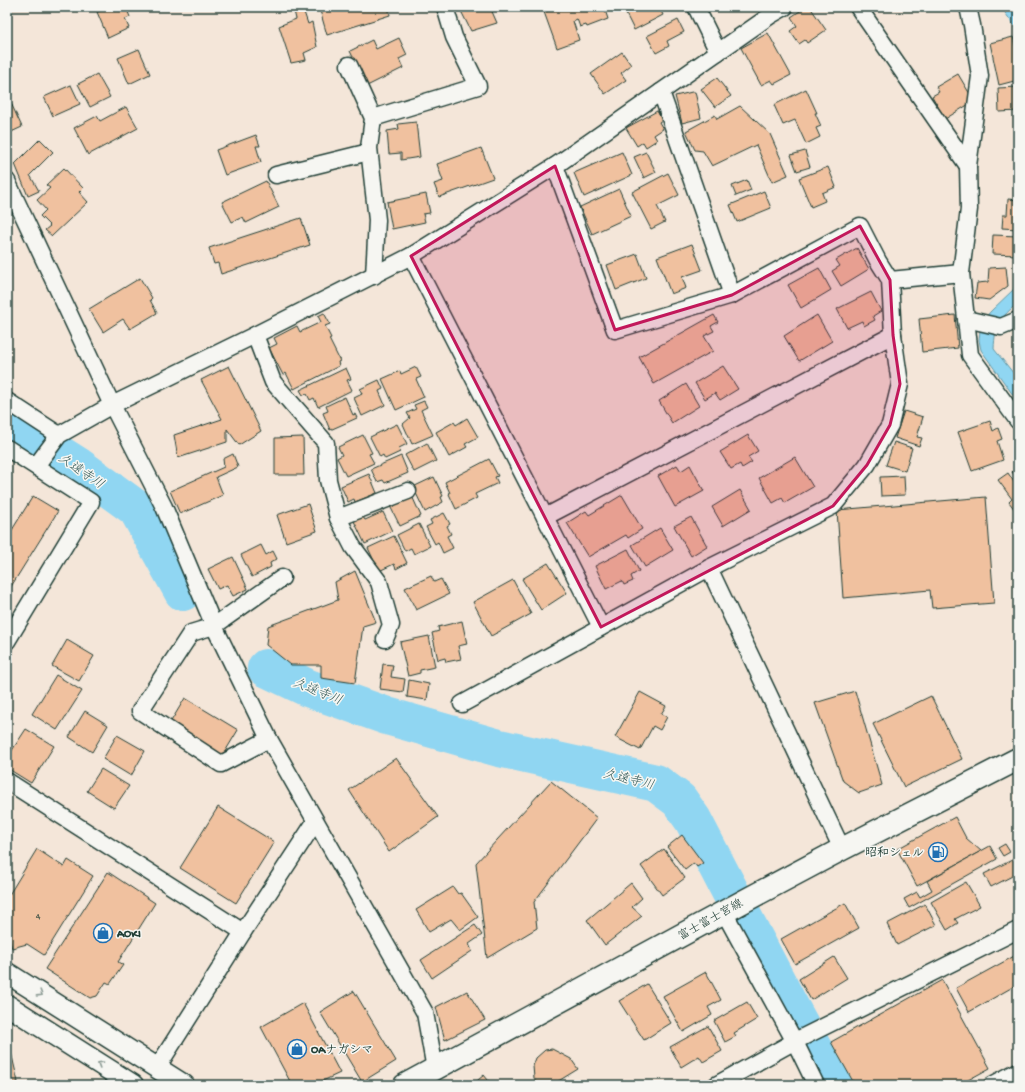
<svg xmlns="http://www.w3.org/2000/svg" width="1025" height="1092" viewBox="0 0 1025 1092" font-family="'Gochi Hand','Klee One',sans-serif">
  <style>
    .water { fill: #90d6f2; stroke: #6399a6 }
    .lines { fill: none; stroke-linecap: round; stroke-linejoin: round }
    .river { stroke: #90d6f2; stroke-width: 38 }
    .building { fill: #f0c19f; stroke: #1f3d34 }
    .minor-casing { stroke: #1f3d34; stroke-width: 19 }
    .tertiary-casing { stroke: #1f3d34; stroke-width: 23 }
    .secondary-casing { stroke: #1f3d34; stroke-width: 25 }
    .minor { stroke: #f6f6f2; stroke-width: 16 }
    .tertiary { stroke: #f6f6f2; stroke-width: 20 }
    .secondary { stroke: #f6f6f2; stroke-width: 22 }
    .oneway { stroke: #8a9a93 }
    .marked { fill: #c2185b; fill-opacity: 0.2; stroke: #c2185b; stroke-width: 3; stroke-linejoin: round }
    .labels { text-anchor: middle; stroke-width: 3; stroke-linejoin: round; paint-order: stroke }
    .number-label { font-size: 10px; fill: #535e4f }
    .poi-label { font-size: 12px; font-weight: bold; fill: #1f3d34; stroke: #f6f6f2; text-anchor: start }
    .street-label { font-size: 12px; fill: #1f3d34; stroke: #f6f6f2 }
    .water-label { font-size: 13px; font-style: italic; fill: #365c5a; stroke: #f6f6f2 }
  </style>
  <rect width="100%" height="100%" fill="#f4e6d9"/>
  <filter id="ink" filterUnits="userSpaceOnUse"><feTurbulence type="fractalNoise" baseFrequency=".025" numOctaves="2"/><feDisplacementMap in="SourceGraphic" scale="8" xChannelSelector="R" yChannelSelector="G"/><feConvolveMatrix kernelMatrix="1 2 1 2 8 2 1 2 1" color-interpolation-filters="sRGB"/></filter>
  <g filter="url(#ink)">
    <!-- water -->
    <g class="water">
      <polygon points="1001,7 1015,7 1018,11 1018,31"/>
      <path d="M1018 280V303C1000 318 995 324 994 349L1018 379V402L981 350 979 340 981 322 991 311 1014 289Z"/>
    </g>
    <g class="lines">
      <!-- river -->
      <g class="river">
        <polyline points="7,421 78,466 137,509 183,592"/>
        <polyline points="266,668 308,688 387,716 499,748 656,783 679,800 693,820 787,1001 833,1085"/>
      </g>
    </g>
    <!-- building -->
    <g class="building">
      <polygon points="109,7 126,7 130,17 125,19 129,28 108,38 97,12"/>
      <polygon points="319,7 388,7 390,15 327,35"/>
      <polygon points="473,7 490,7 497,23 471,31 461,11"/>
      <polygon points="559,7 604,7 608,19 587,27 586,25 580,27 577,19 573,21 579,40 557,48 544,12"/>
      <polygon points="631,7 659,7 663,15 634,30 624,10"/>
      <polygon points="806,7 810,7 826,30 807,43 805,40 799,44 790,31 797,26 791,17"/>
      <polygon points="303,9 308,24 312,22 317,47 304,53 306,60 291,63 279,26 296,19 294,11"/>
      <polygon points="678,20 684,32 667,41 669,46 656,53 647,36"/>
      <polygon points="768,33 791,75 774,84 771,80 761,85 741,48"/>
      <polygon points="1013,37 1018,56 1018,80 999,85 990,43"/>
      <polygon points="399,38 407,55 399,59 403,68 367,86 350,51 372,40 376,49"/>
      <polygon points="139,49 150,74 129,84 118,58"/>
      <polygon points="622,52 631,65 621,73 626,80 605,94 591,74"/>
      <polygon points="97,74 110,97 90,107 78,84"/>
      <polygon points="958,74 974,101 945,119 932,96 939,92 936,87"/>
      <polygon points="717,78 731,96 715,107 701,89"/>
      <polygon points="71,85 80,104 53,116 44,97"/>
      <polygon points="1018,87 1018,111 999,112 998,88"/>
      <polygon points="806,89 817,113 815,113 821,126 816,128 820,137 806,144 795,120 783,125 774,105"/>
      <polygon points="692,92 695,92 701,118 682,123 675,96"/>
      <polygon points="10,101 22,127 7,134 7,103"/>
      <polygon points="740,106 770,134 788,175 772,182 756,145 712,166 703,151 695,150 686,131 715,115 717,119"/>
      <polygon points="126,107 138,128 88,155 74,128 97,116 100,121"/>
      <polygon points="657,111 662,120 659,122 663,129 654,135 657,140 646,147 643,142 637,146 626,128"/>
      <polygon points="416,122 420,157 401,160 401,153 389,154 387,131 399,129 398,124"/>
      <polygon points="256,135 260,146 256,146 261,162 225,175 216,150"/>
      <polygon points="40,139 53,152 30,175 39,191 28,196 15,164"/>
      <polygon points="481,148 493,178 439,197 434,184 443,181 437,164"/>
      <polygon points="805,151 810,167 797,171 791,155"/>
      <polygon points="622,152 632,175 584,197 574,173"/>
      <polygon points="646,152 656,172 644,178 634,157"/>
      <polygon points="828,167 836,187 822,193 825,201 811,207 799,178"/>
      <polygon points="64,168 83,188 79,192 88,202 52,236 45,230 50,226 40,216 46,210 37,200 50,188 46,185"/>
      <polygon points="668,173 679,195 657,206 665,222 651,229 632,192"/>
      <polygon points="747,180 751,190 736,196 732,186"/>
      <polygon points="266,181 279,207 246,223 243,217 232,222 222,202"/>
      <polygon points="619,189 631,216 592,234 580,207"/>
      <polygon points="764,191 771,208 737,222 730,205"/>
      <polygon points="426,194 430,213 423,214 425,222 392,229 387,202"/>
      <polygon points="1008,199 1018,200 1018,229 1002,228 1003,215 1007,215"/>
      <polygon points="301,218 310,245 221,274 218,263 214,264 209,248"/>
      <polygon points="993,235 1018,236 1018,255 992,254"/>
      <polygon points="692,244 702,270 682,277 686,288 671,294 657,257"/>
      <polygon points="857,248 869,269 841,286 832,271 840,266 836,260"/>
      <polygon points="637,254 646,278 616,290 607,265"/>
      <polygon points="1006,267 1008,286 989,300 975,298 977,283 988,282 989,268"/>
      <polygon points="819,268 831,290 801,308 788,285"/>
      <polygon points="140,278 152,298 150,300 157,313 130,329 123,319 103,332 89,309"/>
      <polygon points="871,292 881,311 873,316 875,320 864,326 862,321 847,328 837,309"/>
      <polygon points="324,313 330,324 325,326 331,338 329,339 340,361 338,362 339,366 294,389 286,373 283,375 269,348 277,344 274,338 297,326 300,332 321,322 318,316"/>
      <polygon points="714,315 718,322 711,326 714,331 704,336 713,351 654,384 639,357"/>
      <polygon points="817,315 832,341 799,361 784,336"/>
      <polygon points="955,315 958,348 922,352 919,319"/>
      <polygon points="229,366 261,431 239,445 227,429 227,442 178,458 174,435 222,419 201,380"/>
      <polygon points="723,366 738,389 720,400 715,393 705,399 695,383"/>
      <polygon points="416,367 421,377 416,379 424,397 396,410 382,379 400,371 401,374"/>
      <polygon points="346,368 351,379 347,380 352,390 318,407 314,398 310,400 307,394 303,395 300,390"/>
      <polygon points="379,380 383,389 379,391 385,405 362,416 354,398 362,394 360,389"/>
      <polygon points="686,384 699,406 672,423 659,401"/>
      <polygon points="345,397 353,415 355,414 357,418 330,430 323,413 328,411 326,406"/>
      <polygon points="424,401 427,407 421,410 433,435 412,444 403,424 410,418 407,413 416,409 414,405"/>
      <polygon points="904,411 923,417 917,437 922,438 919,446 895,438"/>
      <polygon points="467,418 478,437 465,444 467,447 449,457 436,432 454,422 456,425"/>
      <polygon points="990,421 993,431 998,428 1002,439 997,441 1003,460 972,471 958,432"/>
      <polygon points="397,424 407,444 399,448 400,452 385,459 383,455 380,457 370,437"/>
      <polygon points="363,435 372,453 369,454 374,463 346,476 337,458 342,455 338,447"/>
      <polygon points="748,435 758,451 748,457 752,462 742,468 740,464 731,469 720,452"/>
      <polygon points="303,437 304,475 275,475 275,438"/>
      <polygon points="894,442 912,448 905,471 886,465"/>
      <polygon points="427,443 436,461 414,472 405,455"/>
      <polygon points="233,454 238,467 216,477 223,495 180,514 170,491 224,467 223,459"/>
      <polygon points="401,456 408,473 385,483 383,480 377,482 371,469"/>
      <polygon points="795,457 813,487 785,503 782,498 773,503 759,478"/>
      <polygon points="489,459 498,476 495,477 498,483 475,494 477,498 456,509 449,494 450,493 445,482"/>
      <polygon points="677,465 681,471 690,465 704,491 675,507 658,476"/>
      <polygon points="1018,467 1018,480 1012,472"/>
      <polygon points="1008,473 1018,488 1018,514 1009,502 1012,499 998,480"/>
      <polygon points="369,474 377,493 355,502 354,499 348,502 341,486"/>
      <polygon points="904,476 905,495 881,496 880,477"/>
      <polygon points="434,477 443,496 441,497 443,502 425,512 413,487"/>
      <polygon points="740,490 751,509 723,526 712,507"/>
      <polygon points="622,495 642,529 628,538 626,535 588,557 567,523 586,511 589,515"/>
      <polygon points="33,496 58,511 7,593 7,538"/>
      <polygon points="412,496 421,516 400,526 390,506"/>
      <polygon points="986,497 994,603 932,608 930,590 843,598 837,510"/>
      <polygon points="308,504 317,531 286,542 277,515"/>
      <polygon points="383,512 392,531 365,544 354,521 363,517 365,520"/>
      <polygon points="444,513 450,524 447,526 451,534 447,536 453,548 443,553 438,542 435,544 426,527 432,524 430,520"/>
      <polygon points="691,517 707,546 691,556 674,526"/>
      <polygon points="419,524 430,546 414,554 411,548 405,551 397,535"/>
      <polygon points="660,528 673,550 645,567 632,545"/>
      <polygon points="394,536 407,563 396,569 394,564 379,571 368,548"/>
      <polygon points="261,545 266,555 273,551 277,559 270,563 271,567 252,577 241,555"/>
      <polygon points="628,549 639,571 631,576 633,581 624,585 622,581 606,589 595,566"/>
      <polygon points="233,557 248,589 233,596 227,585 218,589 208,569"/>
      <polygon points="548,563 567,593 541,610 522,579"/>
      <polygon points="355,571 376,622 363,626 355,683 321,678 321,665 291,665 266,645 268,626 338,600 335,582"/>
      <polygon points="431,576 434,582 441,579 449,594 416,610 405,588"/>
      <polygon points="513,580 531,614 491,636 473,602"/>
      <polygon points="462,621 467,644 458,646 461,659 446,662 445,658 438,660 432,633 439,631 438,627"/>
      <polygon points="429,636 435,667 420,670 420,673 408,676 400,642"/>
      <polygon points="67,640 94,656 79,681 52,666"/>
      <polygon points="383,664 393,665 391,677 405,679 403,692 380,689"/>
      <polygon points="56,675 82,691 57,730 32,714"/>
      <polygon points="409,680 429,684 427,700 407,697"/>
      <polygon points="855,691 882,785 859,793 843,781 815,703"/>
      <polygon points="640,692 666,706 661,714 667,717 660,730 653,726 640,750 615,737"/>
      <polygon points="931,696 962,759 904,787 873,724"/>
      <polygon points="185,698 238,730 223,755 170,723"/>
      <polygon points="85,711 108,725 92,752 69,737"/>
      <polygon points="26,729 54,746 31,783 7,768 7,758"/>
      <polygon points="117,735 145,751 131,776 103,759"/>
      <polygon points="396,758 438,817 389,852 349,790"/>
      <polygon points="101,769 129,786 114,808 87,791"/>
      <polygon points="551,781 597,818 534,902 537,928 487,958 476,863"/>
      <polygon points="218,807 274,842 236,903 180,868"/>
      <polygon points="955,817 966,838 981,851 917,886 897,849"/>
      <polygon points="682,835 703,863 697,867 694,863 685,870 667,847"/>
      <polygon points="1005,844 1010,852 1003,856 998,848"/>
      <polygon points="990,846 997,859 909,908 904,899 917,892 920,897 932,890 927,881"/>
      <polygon points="37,849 64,867 68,860 93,876 44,955 27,944 12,948 7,932 7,898"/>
      <polygon points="664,849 685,878 662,895 641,866"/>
      <polygon points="1014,859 1018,867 1018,873 991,887 984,874"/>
      <polygon points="108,872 155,903 118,962 123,965 110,984 106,982 97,996 90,998 45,969"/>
      <polygon points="966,882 980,906 955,919 958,923 947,930 931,902"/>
      <polygon points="631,883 642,898 632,907 642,916 605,945 587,920"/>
      <polygon points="453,887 458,894 461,893 478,917 460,930 451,919 429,932 416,910"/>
      <polygon points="845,903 859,928 795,964 781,939"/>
      <polygon points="925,904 936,925 897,945 887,924"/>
      <polygon points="475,925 482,935 469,944 472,951 432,978 421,960"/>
      <polygon points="1018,954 1018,984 969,1012 956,988"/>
      <polygon points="834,957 847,978 811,1000 799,979"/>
      <polygon points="706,972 721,1000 708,1007 712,1015 683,1032 663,996"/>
      <polygon points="942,980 990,1068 959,1085 855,1085 831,1042"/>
      <polygon points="647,984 671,1023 644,1040 619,1001"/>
      <polygon points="354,991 396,1061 362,1082 320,1012"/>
      <polygon points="467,991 485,1020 445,1040 436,1007"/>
      <polygon points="747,1002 757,1019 734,1033 736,1036 725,1042 714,1021"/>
      <polygon points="303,1003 340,1073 314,1085 292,1085 261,1027"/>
      <polygon points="708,1026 722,1051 703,1062 699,1056 681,1067 670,1047"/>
      <polygon points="552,1049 571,1059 578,1069 552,1085 538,1085 534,1078 533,1066 536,1058 545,1050"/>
      <polygon points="11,1052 18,1082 7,1085 7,1053"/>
      <polygon points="484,1075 492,1085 472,1085"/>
    </g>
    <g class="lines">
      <defs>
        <g id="minor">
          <polyline points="696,7 718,52"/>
          <polyline points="858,7 968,166"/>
          <polyline points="968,7 972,25 980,76 968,166 969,209 961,273 966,319 970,355 1018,421"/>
          <polyline points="349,65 373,118 369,148 377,220 374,276"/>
          <polyline points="661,92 732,295"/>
          <polyline points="373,118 478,86 454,37 445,7"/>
          <polyline points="276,175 369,152"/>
          <polyline points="7,181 112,405 164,507 214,626 269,739 425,1013 435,1069"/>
          <polyline points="411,256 545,517 601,627"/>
          <polyline points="890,280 961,273"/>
          <polyline points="966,319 1001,327 1018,320"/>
          <polyline points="255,335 273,382 326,443 328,480 338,518 353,547 379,582 391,625 385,639"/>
          <polyline points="7,401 59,435"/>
          <polyline points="7,448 91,502 7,641"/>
          <polyline points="36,466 59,435 112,405 255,335 411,256 555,166 718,52 771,15 785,7"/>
          <polyline points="545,517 893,335"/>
          <polyline points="338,518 408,491"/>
          <polyline points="709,568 842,849"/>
          <polyline points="462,704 709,568 833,506 867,465 890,425 900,384 893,335 890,280 878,261 860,226 732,295 615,330 555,166"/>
          <polyline points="269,739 221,764 140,711 191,633 214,626 282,578"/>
          <polyline points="7,781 243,932"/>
          <polyline points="724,912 795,1042 816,1085"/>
          <polyline points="157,1068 243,932 315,822"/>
          <polyline points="716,1085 797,1040 1018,930"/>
          <polyline points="992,1085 1018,1071"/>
        </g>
        <g id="tertiary">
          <polyline points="7,973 184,1085"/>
          <polyline points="7,1005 133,1085"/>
        </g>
        <polyline id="secondary" points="405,1085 748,899 842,849 1018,759"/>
      </defs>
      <!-- minor casing -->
      <use href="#minor" class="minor-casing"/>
      <!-- tertiary casing -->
      <use href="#tertiary" class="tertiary-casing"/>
      <!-- secondary casing -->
      <use href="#secondary" class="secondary-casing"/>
      <!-- minor -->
      <use href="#minor" class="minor"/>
      <!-- tertiary -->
      <use href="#tertiary" class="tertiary"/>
      <!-- secondary -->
      <use href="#secondary" class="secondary"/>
    </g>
    <!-- one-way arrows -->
    <defs><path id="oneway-chevron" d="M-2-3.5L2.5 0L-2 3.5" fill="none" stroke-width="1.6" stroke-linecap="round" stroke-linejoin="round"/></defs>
    <g class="oneway">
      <use href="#oneway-chevron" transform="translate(40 994) rotate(32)"/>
      <use href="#oneway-chevron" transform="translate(100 1064) rotate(-148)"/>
    </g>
  </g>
  <!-- marked area -->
  <path class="marked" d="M555 166 615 330 732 295 860 226 890 280 893 335 900 384 890 425 867 465 833 506 601 627 411 256Z"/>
  <!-- icons -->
  <defs>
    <symbol id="fuel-ring" viewBox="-11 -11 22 22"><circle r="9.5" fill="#f6f6f2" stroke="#1f6fb2" stroke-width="1.5"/><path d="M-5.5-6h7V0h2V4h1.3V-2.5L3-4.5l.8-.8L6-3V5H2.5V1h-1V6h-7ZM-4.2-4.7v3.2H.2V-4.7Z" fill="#1f6fb2"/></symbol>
    <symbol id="shop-ring" viewBox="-11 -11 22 22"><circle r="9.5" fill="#f6f6f2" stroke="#1f6fb2" stroke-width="1.5"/><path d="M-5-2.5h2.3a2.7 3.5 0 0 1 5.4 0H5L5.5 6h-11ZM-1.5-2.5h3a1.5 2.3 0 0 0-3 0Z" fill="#1f6fb2"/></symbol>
  </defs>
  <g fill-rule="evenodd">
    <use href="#fuel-ring" x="927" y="841" width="22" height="22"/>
    <use href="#shop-ring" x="92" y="922" width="22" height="22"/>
    <use href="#shop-ring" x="286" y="1038" width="22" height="22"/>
  </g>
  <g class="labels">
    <!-- number labels -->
    <g class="number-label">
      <text x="38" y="919">4</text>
    </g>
    <!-- poi labels -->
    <g class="poi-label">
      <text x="924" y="856" text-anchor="end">昭和シェル</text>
      <text x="117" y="937">AOKI</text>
      <text x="311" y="1053">OAナガシマ</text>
    </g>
    <!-- street labels -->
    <g class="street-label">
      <text transform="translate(710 919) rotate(-29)" y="4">富士富士宮線</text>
    </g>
    <!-- water labels -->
    <g class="water-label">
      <text transform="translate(82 470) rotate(34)" y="5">久遠寺川</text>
      <text transform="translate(318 690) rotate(22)" y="5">久遠寺川</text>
      <text transform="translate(629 778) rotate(14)" y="5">久遠寺川</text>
    </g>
  </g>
  <!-- margin -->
  <rect width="1025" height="1092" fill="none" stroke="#f6f6f2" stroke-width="24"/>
  <rect x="12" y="12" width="1001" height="1068" fill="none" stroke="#1f3d34" stroke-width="1.5" filter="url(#ink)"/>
</svg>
